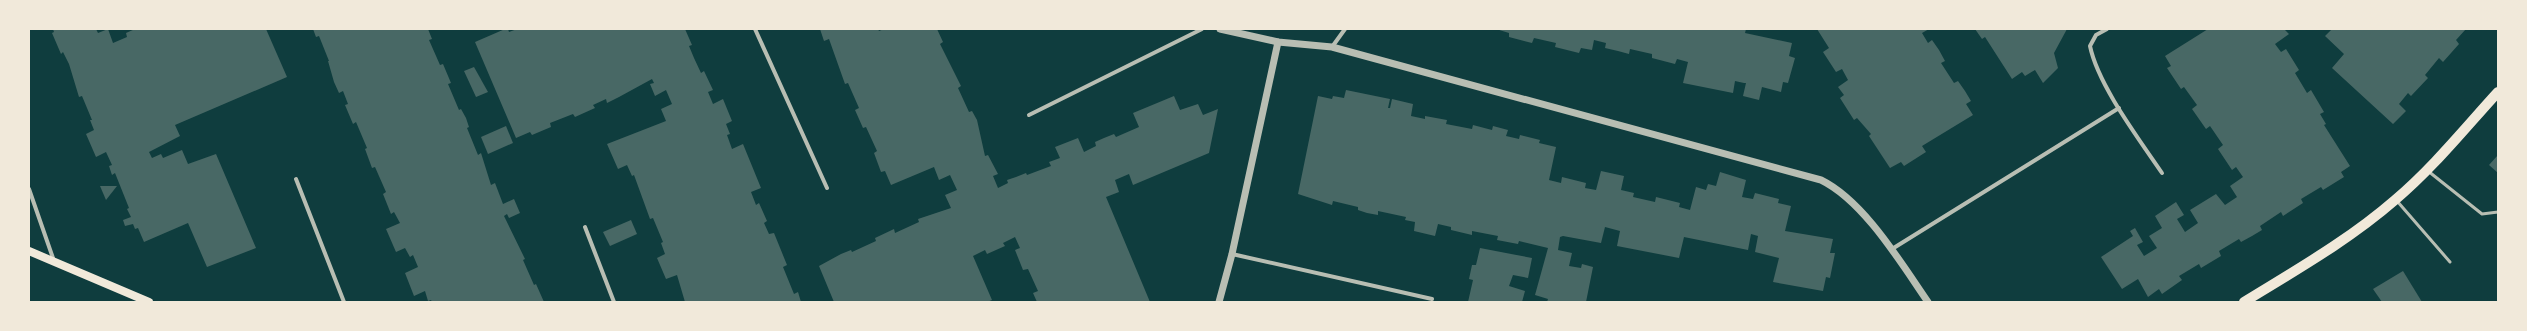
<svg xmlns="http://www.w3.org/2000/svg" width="2527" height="331" viewBox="0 0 2527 331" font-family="Arial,sans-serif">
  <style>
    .building { fill: #486865 }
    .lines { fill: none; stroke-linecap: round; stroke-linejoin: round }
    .service { stroke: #b8beb3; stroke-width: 3 }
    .minor { stroke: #b8beb3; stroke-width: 4 }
    .tertiary { stroke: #b8beb3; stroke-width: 7 }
    .secondary { stroke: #f1e9da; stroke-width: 8 }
    .primary { stroke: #f1e9da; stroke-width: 10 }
  </style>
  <rect width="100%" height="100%" fill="#0f3d3e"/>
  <!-- building -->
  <g class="building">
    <polygon points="53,29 96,29 98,33 108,29 113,43 127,37 126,33 135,29 266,29 287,77 175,125 180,136 149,152 152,158 161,154 163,158 182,150 188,164 216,154 256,248 207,267 188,223 144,242 138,228 135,229 133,224 125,226 123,220 131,217 127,209 129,208 115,173 112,175 109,166 112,165 106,152 96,157 86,134 94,130 90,120 92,120 82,96 79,97 69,64 63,52 61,54 52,33 54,32"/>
    <polygon points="313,29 428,29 432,39 429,40 440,65 443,64 451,83 448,84 459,110 461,109 466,118 469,127 467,128 478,155 481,153 491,185 495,183 503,204 514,199 520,213 509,218 507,214 504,216 525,259 523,260 534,285 536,284 544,302 432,302 431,300 428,301 425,291 414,296 405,273 418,267 413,255 410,257 405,248 396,252 386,229 400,223 394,212 391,214 383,194 386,192 375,167 372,168 365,149 367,148 356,122 353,124 345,105 348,104 343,91 339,93 334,82 328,61 329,61 319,36 316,37"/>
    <polygon points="505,29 508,29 509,32 517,29 685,29 692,45 689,46 694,58 701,73 704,71 713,90 708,92 713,104 723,99 732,121 726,124 730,134 727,135 732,149 743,144 761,188 751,192 756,205 759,203 767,221 764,223 769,234 774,233 787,265 783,267 794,294 798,292 801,302 685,302 677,275 666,279 657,258 665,254 661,243 663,242 653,218 650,219 634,175 632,176 627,165 618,169 607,144 666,121 661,109 672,104 666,90 655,96 650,84 654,83 652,79 619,97 607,103 606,99 593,105 595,108 575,117 573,114 550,123 551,127 532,135 530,132 516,138 475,42"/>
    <polygon points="820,29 878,29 879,31 884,29 937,29 943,42 940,44 961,86 958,88 969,112 972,111 977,120 985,156 988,155 998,174 993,176 998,188 1008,183 1007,180 1016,177 1026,173 1027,175 1051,166 1049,162 1060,158 1055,147 1078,138 1084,152 1096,146 1095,142 1104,138 1114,134 1116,137 1139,127 1133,113 1174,96 1180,110 1198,104 1203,115 1218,109 1209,153 1133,185 1129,174 1115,180 1119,192 1106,197 1150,302 1037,302 1033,293 1038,291 1028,269 1023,270 1015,250 1020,248 1015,237 1003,243 1005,246 987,254 985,250 973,256 992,300 987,302 834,302 819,266 841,254 851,250 852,252 876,241 875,238 894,229 895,233 919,222 918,219 951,208 945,195 957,190 950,175 939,180 934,167 891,185 885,171 881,172 874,153 877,151 866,127 863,128 855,110 859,108 848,83 845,84 829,39 824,41"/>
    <polygon points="1496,29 1746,29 1745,33 1792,43 1789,56 1795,58 1788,83 1783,82 1781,92 1762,87 1759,100 1743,96 1746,83 1744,83 1735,81 1733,93 1683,83 1688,62 1677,59 1675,64 1652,58 1652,54 1630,49 1629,54 1618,51 1605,48 1606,43 1594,40 1592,50 1581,48 1579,53 1555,47 1556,43 1534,38 1532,43 1509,37 1509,33"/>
    <polygon points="1817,29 1929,29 1922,33 1928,43 1932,40 1939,50 1945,61 1941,63 1954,83 1958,81 1965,91 1971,101 1966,104 1973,115 1922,146 1926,152 1904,166 1901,162 1890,168 1869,136 1871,134 1857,118 1854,120 1840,98 1844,95 1838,87 1848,80 1842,69 1836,72 1823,52 1829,48"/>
    <polygon points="1975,29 2067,29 2054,53 2058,68 2043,83 2035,70 2025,76 2022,72 2012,79 1985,37 1982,39"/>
    <polygon points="2208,29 2284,29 2289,34 2275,44 2281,52 2286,49 2299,70 2295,73 2307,93 2311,90 2324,112 2320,114 2326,124 2324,125 2350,166 2341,172 2344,177 2323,190 2321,187 2301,199 2303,203 2283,216 2281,212 2260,226 2262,230 2252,236 2241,242 2239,239 2219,251 2221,256 2201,268 2199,264 2179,276 2182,280 2162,294 2159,289 2148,297 2138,279 2122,289 2101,257 2133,236 2130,231 2135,228 2143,242 2137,245 2144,256 2157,248 2149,236 2162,228 2155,216 2176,202 2184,215 2177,219 2185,232 2198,223 2190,210 2216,194 2225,205 2237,197 2230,186 2243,177 2236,167 2232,170 2218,149 2223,145 2210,126 2206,129 2192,109 2197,105 2184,87 2181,89 2167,68 2171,66 2165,56"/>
    <polygon points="2332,29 2466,29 2456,40 2459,44 2443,62 2439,58 2425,75 2428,78 2411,96 2408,93 2399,104 2406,111 2393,124 2332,68 2344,54 2325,36"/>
    <polygon points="474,67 488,92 476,97 464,71"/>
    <polygon points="1346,90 1390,99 1388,108 1390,108 1392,99 1413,104 1411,116 1425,119 1425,116 1447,120 1446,124 1472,129 1473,125 1492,130 1493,126 1508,130 1506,136 1519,139 1520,135 1540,140 1539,143 1556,147 1549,180 1561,183 1562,177 1586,183 1585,188 1596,190 1601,171 1624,176 1621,190 1634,193 1633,197 1655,202 1656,197 1680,203 1679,207 1690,210 1696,187 1706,190 1708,184 1716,186 1720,172 1746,180 1742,197 1753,199 1755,193 1779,199 1778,203 1791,206 1785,231 1833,239 1830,253 1835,253 1830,278 1826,277 1823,291 1773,282 1779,258 1755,252 1758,236 1751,234 1748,250 1684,237 1679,258 1617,246 1620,231 1605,227 1601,243 1563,236 1560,237 1558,250 1572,253 1569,266 1581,268 1582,264 1593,267 1586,302 1547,302 1548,299 1535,295 1548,248 1519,241 1518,244 1497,240 1498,236 1472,231 1472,235 1451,230 1451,227 1438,224 1435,236 1414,231 1415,222 1405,220 1406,217 1378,211 1378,215 1367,213 1358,210 1358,207 1333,201 1332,205 1298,194 1318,96 1332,99 1333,96 1344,98"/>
    <polygon points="506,126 513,143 488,154 481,137"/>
    <polygon points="2498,155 2498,173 2489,165"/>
    <polygon points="100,186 117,186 106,200"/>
    <polygon points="631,220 637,234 610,246 603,232"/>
    <polygon points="1480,248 1532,258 1528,278 1513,275 1509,286 1525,291 1522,302 1468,302 1473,280 1469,279 1472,265 1476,265"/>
    <polygon points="2403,271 2422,302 2382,302 2373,289"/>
  </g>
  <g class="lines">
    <!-- service -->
    <g class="service">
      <polyline points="2428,171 2482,214 2498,212"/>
      <polyline points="2397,201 2450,262"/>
    </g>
    <!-- minor -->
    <g class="minor">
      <polyline points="755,29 827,188"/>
      <path d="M2107 29 2096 35 2090 46C2098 85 2139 139 2162 173"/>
      <polyline points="1332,47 1345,29"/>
      <polyline points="1029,115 1202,29"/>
      <polyline points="296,179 344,302"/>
      <polyline points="29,189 54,261"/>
      <polyline points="585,227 614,302"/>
      <polyline points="1892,249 2119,108"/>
      <polyline points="1232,254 1432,299"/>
    </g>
    <!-- tertiary -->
    <g class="tertiary">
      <path d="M1220 29 1278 42 1332 47 1821 180C1864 201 1901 263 1928 302"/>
      <polyline points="1219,302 1232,254 1278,42"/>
    </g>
    <!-- secondary -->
    <polyline class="secondary" points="29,251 149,302"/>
    <!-- primary -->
    <path class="primary" d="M2244 302C2296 270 2349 240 2395 200 2433 168 2465 128 2498 92"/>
  </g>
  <!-- border -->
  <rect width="2527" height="331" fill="none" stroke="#f1e9da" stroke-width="60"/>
</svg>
